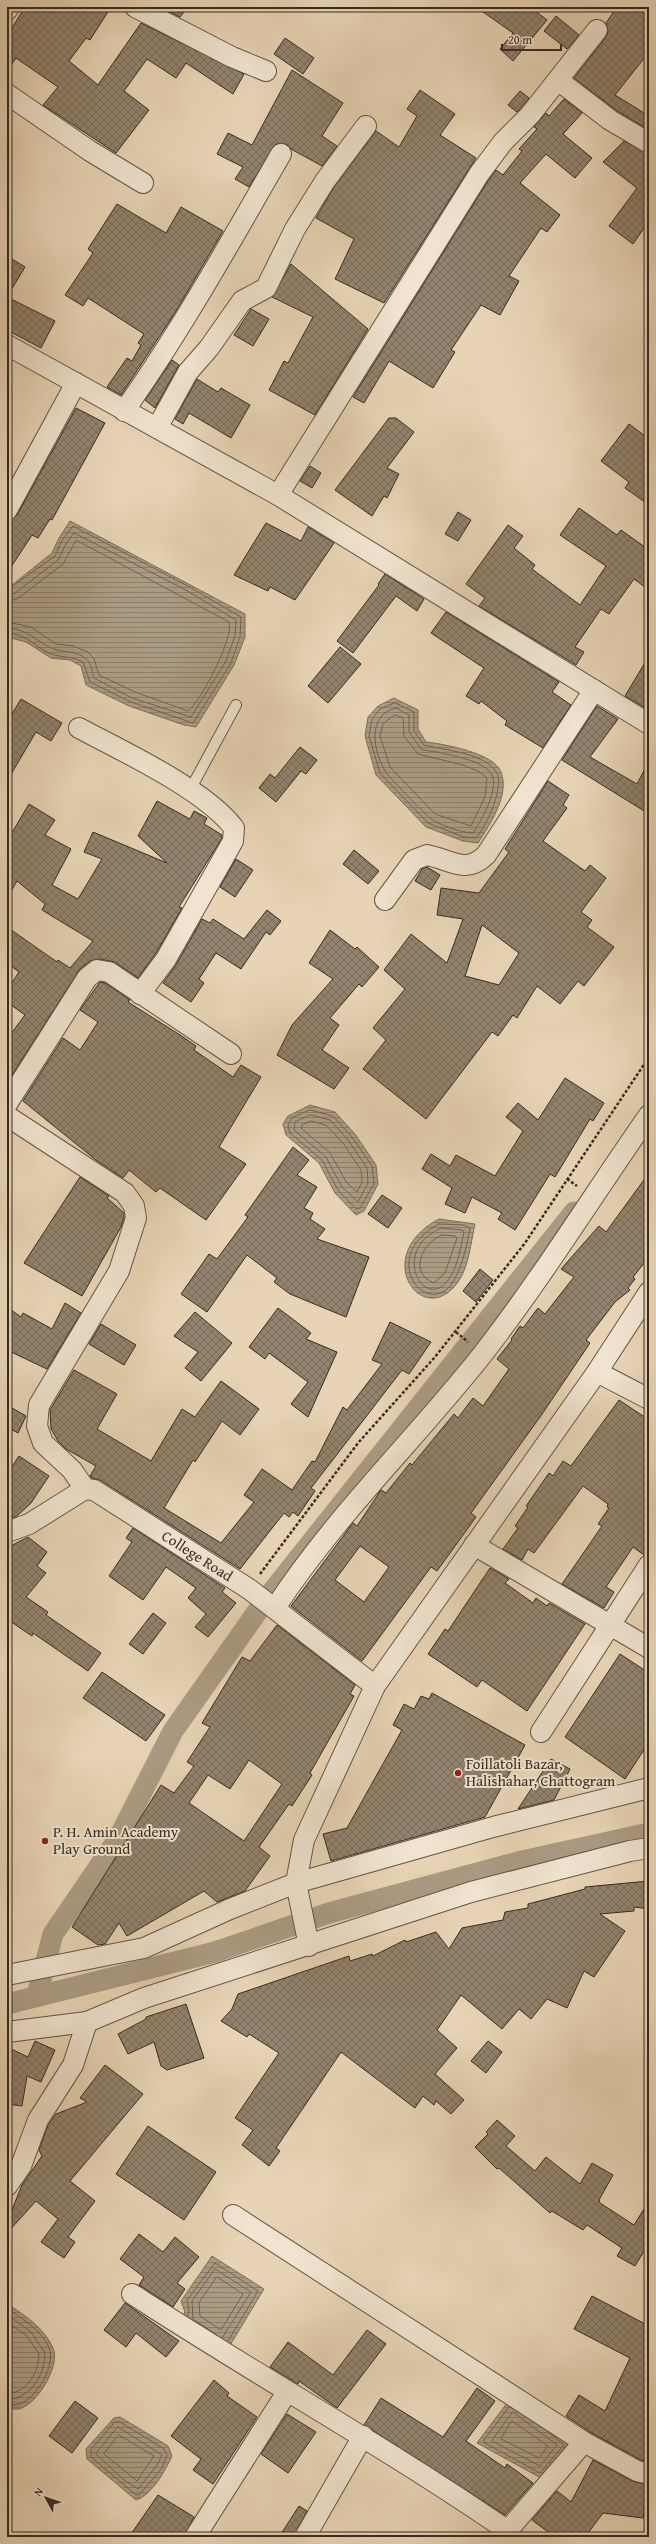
<svg xmlns="http://www.w3.org/2000/svg" width="656" height="2544" viewBox="0 0 656 2544" font-family="'Gentium Book Plus',serif">
  <style>
    .water { fill: url(#water-rules); stroke: #7b6f5c }
    .lines { fill: none; stroke-linecap: round; stroke-linejoin: round }
    .shore { stroke: #706452; stroke-width: 1 }
    .canal { stroke: #ab9b83; stroke-width: 21 }
    .building { fill: url(#building-cross-hatch); stroke: #342c22; fill-rule: evenodd }
    .lane-casing { stroke: #615647; stroke-width: 12 }
    .street-casing { stroke: #615647; stroke-width: 22 }
    .path { stroke: #342c22; stroke-width: 2.5; stroke-dasharray: 3 2; stroke-linecap: butt }
    .lane { stroke: #f0e3cf; stroke-width: 10 }
    .street { stroke: #f0e3cf; stroke-width: 20 }
    .poi-dot { fill: #8f2418; stroke: #f0e3cf; stroke-width: 1.5 }
    .labels { text-anchor: middle; stroke-width: 4; stroke-linejoin: round; paint-order: stroke }
    .street-label { font-size: 15px; fill: #342c22; stroke: #f0e3cf }
    .poi-label { font-size: 15px; fill: #342c22; stroke: #f0e3cf; text-anchor: start }
  </style>
  <defs>
    <pattern id="water-rules" width="6" height="5" patternUnits="userSpaceOnUse"><rect width="6" height="5" fill="#ab9b83"/><path d="M0 2.5h6" fill="none" stroke="#8c7f6b"/></pattern>
    <pattern id="building-cross-hatch" width="8" height="8" patternUnits="userSpaceOnUse"><rect width="8" height="8" fill="#92836e"/><path d="M0 0l8 8M0 8l8-8" fill="none" stroke="#786b5a"/></pattern>
  </defs>
  <rect width="100%" height="100%" fill="#e8d4b5"/>
  <filter id="stains"><feTurbulence type="fractalNoise" baseFrequency=".005" numOctaves="4"/><feColorMatrix values="0 0 0 0 .2 0 0 0 0 .09 0 0 0 0 .02 0 0 0 .5 -.17"/></filter>
  <radialGradient id="worn" r=".72"><stop offset=".6" stop-color="#630" stop-opacity="0"/><stop offset="1" stop-color="#630" stop-opacity=".3"/></radialGradient>
  <!-- water -->
  <g class="water">
    <polygon points="70,521 245,614 245,637 234,665 196,727 184,725 129,706 86,685 81,666 70,660 51,658 26,642 7,637 7,589 52,553 59,538"/>
    <path d="M394 698 418 710V729L426 742C444 744 494 753 501 772 510 795 490 824 478 843L463 841 426 827 376 775 365 736 368 717 378 706Z"/>
    <polygon points="310,1105 335,1112 355,1134 376,1165 378,1184 364,1211 356,1215 335,1193 319,1163 286,1135 283,1124 288,1116"/>
    <path d="M439 1219 475 1224C471 1241 469 1267 458 1282 423 1331 369 1256 439 1219Z"/>
    <polygon points="212,2256 264,2289 226,2352 180,2320 185,2312 181,2301"/>
    <path d="M7 2304C25 2315 44 2328 53 2348 61 2365 37 2405 19 2409 16 2409 11 2409 7 2409Z"/>
    <polygon points="510,2399 571,2444 541,2478 477,2443"/>
    <path d="M120 2417 168 2446 172 2456C165 2471 152 2495 136 2500L87 2459 86 2449 114 2418Z"/>
  </g>
  <g class="lines">
    <!-- shore -->
    <g class="shore">
      <path d="M7 590 55 556 62 540 73 526 186 585 241 617 240 637 231 663 193 723 131 702 90 682 83 662C71 656 63 658 52 654 35 648 30 635 7 633"/>
      <path d="M7 595 14 594 58 560 67 542 74 533 184 589 236 620 235 636 226 661 191 717 132 698 94 678C92 672 92 663 86 659 76 650 65 653 54 649 37 643 30 629 7 628"/>
      <path d="M7 601 17 599 63 564 76 540 229 622C234 638 201 701 188 711L135 692 99 675 94 659 88 652 73 646 56 644 31 627 7 622"/>
      <path d="M395 703 414 712V731L424 745C443 750 486 753 497 773 500 779 498 787 497 794 493 810 486 825 476 838L464 837 428 823 380 773 369 736 372 719 380 709Z"/>
      <path d="M396 708 409 715V732L421 749C429 752 438 751 445 754 459 757 485 762 492 775 499 789 481 822 473 833 462 833 439 825 430 818 423 812 388 777 384 769 373 749 367 715 396 708Z"/>
      <polygon points="395,715 403,718 404,736 418,754 463,765 478,771 487,778 485,797 471,826 435,814 390,767 380,736 383,724"/>
      <polygon points="310,1110 333,1116 352,1137 372,1166 374,1184 360,1208 356,1209 338,1190 322,1160 290,1133 288,1125 292,1118"/>
      <polygon points="311,1115 330,1120 348,1140 367,1168 368,1183 358,1202 342,1187 326,1157 294,1130 295,1122"/>
      <polygon points="311,1121 326,1125 343,1143 361,1170 362,1182 357,1192 347,1183 330,1153 301,1128 302,1125"/>
      <path d="M439 1224 464 1225 470 1228C467 1245 463 1263 455 1278 432 1325 373 1259 439 1224Z"/>
      <path d="M441 1228 462 1230 464 1232C461 1246 458 1264 451 1276 427 1317 387 1252 441 1228Z"/>
      <path d="M442 1235 455 1236 457 1238 445 1273 434 1283C408 1273 422 1243 442 1235Z"/>
      <polygon points="217,2277 243,2294 221,2330 200,2316 199,2303"/>
      <path d="M7 2308C22 2319 45 2332 50 2351 54 2368 36 2399 19 2404 16 2405 11 2405 7 2405"/>
      <path d="M7 2314 31 2332 45 2353C45 2375 30 2399 7 2400"/>
      <polyline points="187,2316 189,2312 187,2300 215,2263 258,2291 228,2341"/>
      <path d="M7 2322 27 2336 39 2354C39 2373 26 2393 7 2394"/>
      <polyline points="217,2335 193,2319 192,2301 215,2269 251,2292 222,2338"/>
      <polyline points="509,2407 484,2440 485,2443 540,2473 564,2445 547,2431"/>
      <polygon points="513,2412 557,2445 540,2466 492,2441"/>
      <polygon points="512,2421 548,2446 539,2458 501,2439"/>
      <polygon points="115,2422 120,2422 164,2449 167,2455 162,2468 140,2494 136,2495 91,2457 91,2450"/>
      <polygon points="118,2427 162,2455 157,2465 138,2489 124,2480 96,2454"/>
      <polygon points="119,2435 154,2456 137,2481 104,2454"/>
    </g>
    <!-- canal -->
    <g class="canal">
      <polyline points="37,1995 53,1934 118,1839 173,1731 267,1598 574,1212"/>
      <polyline points="7,2004 215,1952 329,1913 522,1861 649,1833"/>
    </g>
  </g>
  <!-- building -->
  <g class="building">
    <polygon points="25,7 111,7 90,40 86,38 69,61 98,85 141,23 244,74 233,94 186,63 176,78 147,59 124,91 149,110 116,153 43,105 58,87 16,58 7,71 7,36"/>
    <polygon points="160,7 188,7 180,17"/>
    <polygon points="476,7 530,7 547,20 513,61 500,49 513,33"/>
    <polygon points="617,7 649,7 649,52 615,95 649,116 649,130 616,110 574,78 606,37 608,31 606,23"/>
    <polygon points="556,16 579,35 567,49 544,31"/>
    <polygon points="285,38 314,58 303,74 274,54"/>
    <polygon points="292,70 343,103 322,136 337,146 322,166 291,149 286,144 276,144 249,187 235,179 243,167 217,154 228,133 252,145"/>
    <polygon points="420,90 455,114 440,135 476,158 384,303 335,279 354,239 316,218 334,187 376,131 399,147 417,116 407,109"/>
    <polygon points="520,91 529,98 517,112 508,105"/>
    <polygon points="564,99 582,113 563,134 592,158 575,178 546,154 520,183 560,215 547,232 541,228 509,276 519,281 500,315 481,305 451,350 455,352 433,388 389,361 364,403 353,397 488,181 496,170 503,175 522,151 519,149 537,129 534,127 546,113 549,116"/>
    <polygon points="624,141 649,154 649,221 633,244 609,226 637,188 603,162"/>
    <polygon points="117,204 166,233 181,207 223,231 176,311 121,395 107,387 127,358 132,361 141,345 138,343 144,334 88,298 83,306 65,295 93,253 88,249"/>
    <polygon points="7,256 25,267 7,297 55,321 41,348 7,330"/>
    <polygon points="291,264 368,329 315,415 269,390 284,361 288,363 313,317 272,297"/>
    <polygon points="251,309 269,319 253,346 234,335"/>
    <polygon points="172,360 179,365 155,408 145,400"/>
    <polygon points="197,379 218,392 221,388 250,405 231,438 189,413 183,424 175,419"/>
    <polygon points="76,408 105,423 52,520 50,519 38,538 32,535 7,573 7,521 17,515"/>
    <polygon points="389,418 396,418 414,432 387,468 399,474 387,498 384,496 372,516 335,490"/>
    <polygon points="629,424 649,439 649,505 625,488 629,482 601,461"/>
    <polygon points="310,466 321,473 312,488 300,481"/>
    <polygon points="579,508 617,535 621,530 649,550 649,590 634,579 609,614 601,609 575,647 584,652 576,665 479,606 485,598 466,584 508,525 523,536 514,548 535,565 532,569 580,605 606,566 560,535"/>
    <polygon points="458,512 471,520 458,541 445,534"/>
    <polygon points="266,523 301,541 308,527 334,543 295,600 270,587 268,591 234,575"/>
    <polygon points="385,574 424,599 417,611 396,596 353,653 337,641 379,585 378,584"/>
    <polygon points="446,612 559,682 552,692 571,705 543,748 505,725 507,721 481,701 479,704 466,696 484,668 431,633"/>
    <polygon points="340,647 361,664 328,703 308,686"/>
    <polygon points="649,656 649,710 625,696"/>
    <polygon points="21,699 62,723 51,741 36,732 7,781 7,722"/>
    <polygon points="597,706 618,719 590,757 637,784 649,761 649,814 562,760"/>
    <polygon points="300,747 317,760 306,774 301,771 276,802 259,788 270,774 275,778"/>
    <path d="M548 781 569 795 563 805 567 808 543 841 585 871 590 865 606 878 581 912 592 920 587 927 614 947 584 986 578 981 560 1004 537 986 517 1018 513 1015 498 1036 492 1032 426 1119 363 1069 386 1040 373 1028 405 989 384 970 411 934 447 963 463 919 437 915 441 888 479 893 509 852 505 849ZM482 925 519 953 499 985 465 976Z"/>
    <polygon points="157,801 190,819 194,811 207,818 204,824 222,835 222,838 179,907 182,908 156,953 138,978 115,962 99,959 90,961 80,969 7,1083 7,1039 25,1015 7,1002 7,990 19,972 7,963 7,927 57,962 58,960 70,968 93,941 42,910 45,904 17,881 7,898 7,841 29,804 55,820 45,835 71,849 52,885 78,899 102,859 84,852 93,832 167,863 138,836"/>
    <polygon points="354,850 379,871 368,884 343,864"/>
    <polygon points="236,859 253,870 235,897 220,887"/>
    <polygon points="427,867 440,875 431,890 415,881 422,869"/>
    <polygon points="267,910 281,921 270,935 266,932 241,969 216,953 199,979 204,983 191,1002 163,983 176,965 202,919 210,923 213,919 244,939"/>
    <polygon points="330,930 355,949 357,947 379,967 362,987 359,984 330,1018 339,1025 322,1050 349,1068 334,1089 277,1055 292,1025 333,979 309,963"/>
    <polygon points="100,982 105,983 130,1000 128,1002 180,1035 196,1046 194,1050 233,1077 241,1065 261,1077 219,1147 246,1164 206,1220 160,1188 156,1192 129,1170 123,1178 96,1160 23,1101 63,1038 80,1050 98,1022 80,1010"/>
    <polygon points="565,1078 604,1103 593,1121 590,1119 555,1177 550,1174 515,1230 498,1219 502,1213 472,1197 465,1213 445,1204 452,1188 422,1169 431,1154 450,1166 456,1155 495,1176 523,1131 506,1117 518,1103 538,1120"/>
    <polygon points="293,1147 309,1160 297,1175 317,1187 304,1208 313,1213 310,1219 325,1229 317,1239 369,1257 346,1317 290,1294 274,1282 277,1278 247,1255 207,1312 181,1294 209,1254 217,1259 248,1217 245,1215"/>
    <path d="M649 1173V1257L633 1277 635 1279 628 1288 630 1290 615 1302 586 1340 590 1343 540 1417 471 1513 476 1517 437 1571 431 1567 362 1661 291 1606 353 1523 357 1526 381 1490 386 1493 410 1463 412 1465 454 1414 458 1418 473 1398 483 1406 509 1369 497 1359 512 1340 511 1339 520 1326 523 1328 538 1308 545 1314 574 1277 561 1269 599 1226 606 1232ZM360 1546 389 1567 364 1602 335 1580Z"/>
    <polygon points="80,1177 109,1196 107,1198 124,1213 124,1217 121,1227 82,1296 24,1263"/>
    <polygon points="382,1195 402,1208 388,1228 368,1214"/>
    <polygon points="480,1269 493,1280 476,1302 463,1291"/>
    <polygon points="65,1303 81,1313 47,1369 7,1350 7,1307 21,1317 23,1313 52,1329"/>
    <polygon points="278,1308 311,1333 306,1339 337,1352 308,1417 291,1404 308,1382 269,1353 265,1359 249,1347"/>
    <polygon points="195,1312 232,1343 201,1381 185,1368 198,1352 174,1336"/>
    <polygon points="390,1322 431,1342 409,1374 402,1370 362,1422 311,1488 315,1491 298,1516 293,1512 289,1517 284,1513 240,1569 100,1480 92,1478 90,1476 96,1466 66,1449 58,1441 51,1429 50,1410 74,1370 117,1394 97,1429 151,1461 182,1409 195,1417 221,1381 259,1409 240,1435 222,1421 195,1462 193,1460 164,1508 221,1543 254,1502 244,1495 262,1469 292,1490 312,1461 315,1462 343,1407 347,1410 382,1364 372,1360"/>
    <polygon points="101,1324 136,1345 124,1365 89,1344"/>
    <polygon points="619,1400 649,1420 649,1554 644,1555 633,1547 606,1587 614,1592 604,1608 562,1584 602,1526 598,1524 609,1508 607,1507 608,1504 583,1486 534,1553 528,1549 522,1560 503,1549 518,1528 515,1526 528,1507 526,1506 549,1473 553,1476 563,1461 571,1466"/>
    <polygon points="7,1405 26,1416 18,1433 7,1427"/>
    <polygon points="19,1456 49,1476 31,1503 17,1516 7,1520 7,1474"/>
    <polygon points="133,1528 225,1588 222,1592 236,1603 208,1637 195,1627 206,1614 188,1598 196,1588 166,1567 143,1600 109,1576 132,1542 126,1538"/>
    <polygon points="28,1537 47,1552 37,1566 46,1573 26,1597 48,1612 46,1615 101,1653 88,1671 33,1633 32,1636 7,1619 7,1548"/>
    <polygon points="490,1568 509,1579 505,1583 533,1603 536,1598 547,1606 549,1603 585,1624 527,1711 482,1680 477,1687 428,1654 445,1629 448,1631"/>
    <polygon points="153,1613 166,1623 143,1654 129,1644"/>
    <path d="M277 1625 355 1685 350 1694 354 1696 310 1773 312 1775 292 1806 289 1804 259 1847 270 1856 245 1891 217 1902 204 1891 127 1936 119 1923 105 1944 98 1945 72 1927 161 1785 174 1793 194 1766 187 1762 210 1727 202 1723 242 1657 250 1661ZM249 1760 282 1784 244 1841 189 1803 208 1775 230 1789Z"/>
    <polygon points="620,1654 649,1673 649,1742 625,1779 565,1737"/>
    <polygon points="102,1672 165,1715 146,1741 83,1698"/>
    <polygon points="432,1693 525,1745 485,1817 331,1861 323,1834 347,1828 402,1730 393,1725 404,1704 414,1709 421,1696 429,1699"/>
    <polygon points="551,1759 570,1769 554,1800 518,1809"/>
    <polygon points="649,1881 649,1909 634,1907 634,1911 600,1914 625,1931 594,1977 584,1971 567,2008 547,1999 531,2019 519,2009 502,2029 461,1995 437,2030 457,2048 435,2074 464,2100 451,2114 436,2101 434,2105 423,2096 415,2108 341,2052 276,2148 280,2151 269,2166 242,2145 253,2130 235,2118 279,2053 249,2034 247,2037 221,2021 232,2009 238,1994 349,1956 350,1961 372,1954 373,1956 405,1940 406,1942 436,1932 449,1949 462,1928 503,1920 505,1912 528,1908 528,1904 585,1889 585,1887"/>
    <polygon points="186,2004 204,2058 167,2070 161,2066 154,2042 128,2054 118,2034 146,2019 146,2017"/>
    <polygon points="35,2041 55,2050 41,2082 27,2076 22,2106 7,2104 7,2047 28,2057"/>
    <polygon points="488,2041 502,2052 486,2073 471,2061"/>
    <polygon points="105,2065 143,2094 70,2181 95,2201 68,2237 75,2242 64,2258 41,2242 58,2219 36,2201 7,2233 7,2222 22,2185 42,2156 39,2150 48,2125 56,2114 87,2102 80,2098"/>
    <polygon points="497,2120 515,2136 506,2146 535,2171 546,2157 580,2184 592,2163 613,2175 599,2200 600,2203 634,2225 649,2201 649,2243 635,2266 617,2256 622,2248 587,2225 583,2230 552,2211 550,2213 499,2168 497,2169 475,2147 488,2134 486,2132"/>
    <polygon points="148,2126 216,2172 184,2220 116,2174"/>
    <polygon points="139,2234 163,2252 175,2237 199,2257 177,2283 185,2289 173,2307 139,2285 144,2277 120,2259"/>
    <polygon points="592,2296 649,2326 649,2462 641,2460 590,2432 566,2416 579,2395 605,2411 630,2358 574,2329"/>
    <polygon points="125,2303 179,2341 166,2357 136,2333 126,2347 104,2330"/>
    <polygon points="367,2330 386,2344 337,2408 299,2381 298,2384 270,2367 288,2342 333,2375"/>
    <polygon points="214,2380 229,2393 227,2396 257,2417 213,2484 193,2470 201,2459 171,2436"/>
    <polygon points="477,2388 495,2401 466,2441 505,2468 507,2464 533,2483 505,2515 364,2425 381,2398 443,2437"/>
    <polygon points="75,2401 98,2418 72,2453 49,2436"/>
    <polygon points="287,2414 316,2432 288,2473 261,2454"/>
    <polygon points="593,2460 632,2481 648,2485 643,2518 603,2513 585,2537 555,2537 532,2520 557,2491 571,2502"/>
    <polygon points="158,2495 194,2517 184,2537 129,2537"/>
    <polygon points="299,2506 307,2511 294,2537 279,2537"/>
  </g>
  <g class="lines">
    <defs>
      <polyline id="lane" points="190,790 236,705"/>
      <g id="street">
        <polyline points="135,7 232,57 266,71"/>
        <polyline points="7,10 9,7"/>
        <polyline points="558,80 610,120 649,143"/>
        <polyline points="7,94 90,151 143,183"/>
        <polyline points="7,345 278,495 649,724"/>
        <path d="M124 411C182 329 231 241 281 154"/>
        <polyline points="157,428 188,372 209,348 242,301 266,288 295,229 325,181 366,126"/>
        <polyline points="278,495 479,174 503,142 530,115 597,30"/>
        <polyline points="7,510 76,383"/>
        <path d="M79 728C122 751 206 790 234 828L233 841 166 959 140 994"/>
        <path d="M385 900 414 860 427 855C452 860 465 875 486 855L594 690"/>
        <polyline points="7,1104 87,978 97,970 109,972 231,1054"/>
        <polyline points="7,1116 125,1193 134,1206 136,1218 119,1271 39,1405 37,1426 43,1443 72,1470 85,1489"/>
        <polyline points="597,1372 649,1399"/>
        <path id="s1" d="M7 1532 29 1524 85 1489 94 1490 249 1589 375 1686"/>
        <polyline points="474,1545 649,1648"/>
        <path d="M275 1608C336 1515 413 1442 482 1355 542 1278 593 1195 649 1115"/>
        <polyline points="541,1732 649,1565"/>
        <polyline points="309,1946 296,1883 304,1840 375,1686 597,1372 649,1292"/>
        <polyline points="7,1975 144,1948 230,1909 296,1883 493,1827 649,1788"/>
        <polyline points="7,2032 87,2022 144,1998 471,1892 630,1851 649,1848"/>
        <polyline points="7,2186 21,2166 38,2120 73,2065 87,2022"/>
        <polyline points="233,2215 584,2442 637,2471 649,2474"/>
        <path d="M132 2294C256 2375 386 2447 508 2531"/>
        <polyline points="195,2537 287,2392"/>
        <polyline points="305,2537 363,2436"/>
        <polyline points="502,2537 584,2442"/>
      </g>
    </defs>
    <!-- lane casing -->
    <use href="#lane" class="lane-casing"/>
    <!-- street casing -->
    <use href="#street" class="street-casing"/>
    <!-- path -->
    <g class="path">
      <polyline points="567,1179 577,1186"/>
      <polyline points="456,1332 468,1342"/>
      <polyline points="260,1574 358,1443 435,1357 525,1243 649,1057"/>
    </g>
    <!-- lane -->
    <use href="#lane" class="lane"/>
    <!-- street -->
    <use href="#street" class="street"/>
  </g>
  <!-- markers -->
  <g class="poi-dot">
    <circle cx="458" cy="1773" r="4"/>
    <circle cx="45" cy="1841" r="4"/>
  </g>
  <g class="labels">
    <!-- street labels -->
    <g class="street-label">
      <text dy="5" stroke="none"><textPath href="#s1" startOffset="221">College Road</textPath></text>
    </g>
    <!-- poi labels -->
    <g class="poi-label">
      <text x="466" y="1769">Foillatoli Bazar,<tspan x="466" dy="17">Halishahar, Chattogram</tspan></text>
      <text x="53" y="1837">P. H. Amin Academy<tspan x="53" dy="17">Play Ground</tspan></text>
    </g>
  </g>
  <!-- margin -->
  <rect width="656" height="2544" fill="none" stroke="#e8d4b5" stroke-width="24"/>
  <rect x="8" y="8" width="640" height="2528" fill="none" stroke="#342c22" stroke-width="2"/>
  <rect x="12" y="12" width="632" height="2520" fill="none" stroke="#342c22"/>
  <!-- north arrow -->
  <g transform="translate(46 2498) rotate(310)" stroke="#f0e3cf" stroke-width="3" paint-order="stroke">
  <path d="M0-3L7 15L0 10L-7 15Z" fill="#342c22"/>
  <text y="-6" font-size="11" font-weight="bold" text-anchor="middle" fill="#342c22">N</text>
  </g>
  <!-- scale -->
  <path d="M502 44v6h59v-6" fill="none" stroke="#342c22" stroke-width="2"/>
  <text x="508" y="44" font-size="12" fill="#342c22" stroke="#f0e3cf" stroke-width="3" paint-order="stroke">20 m</text>
  <rect width="100%" height="100%" filter="url(#stains)"/>
  <rect width="100%" height="100%" fill="url(#worn)"/>
</svg>
